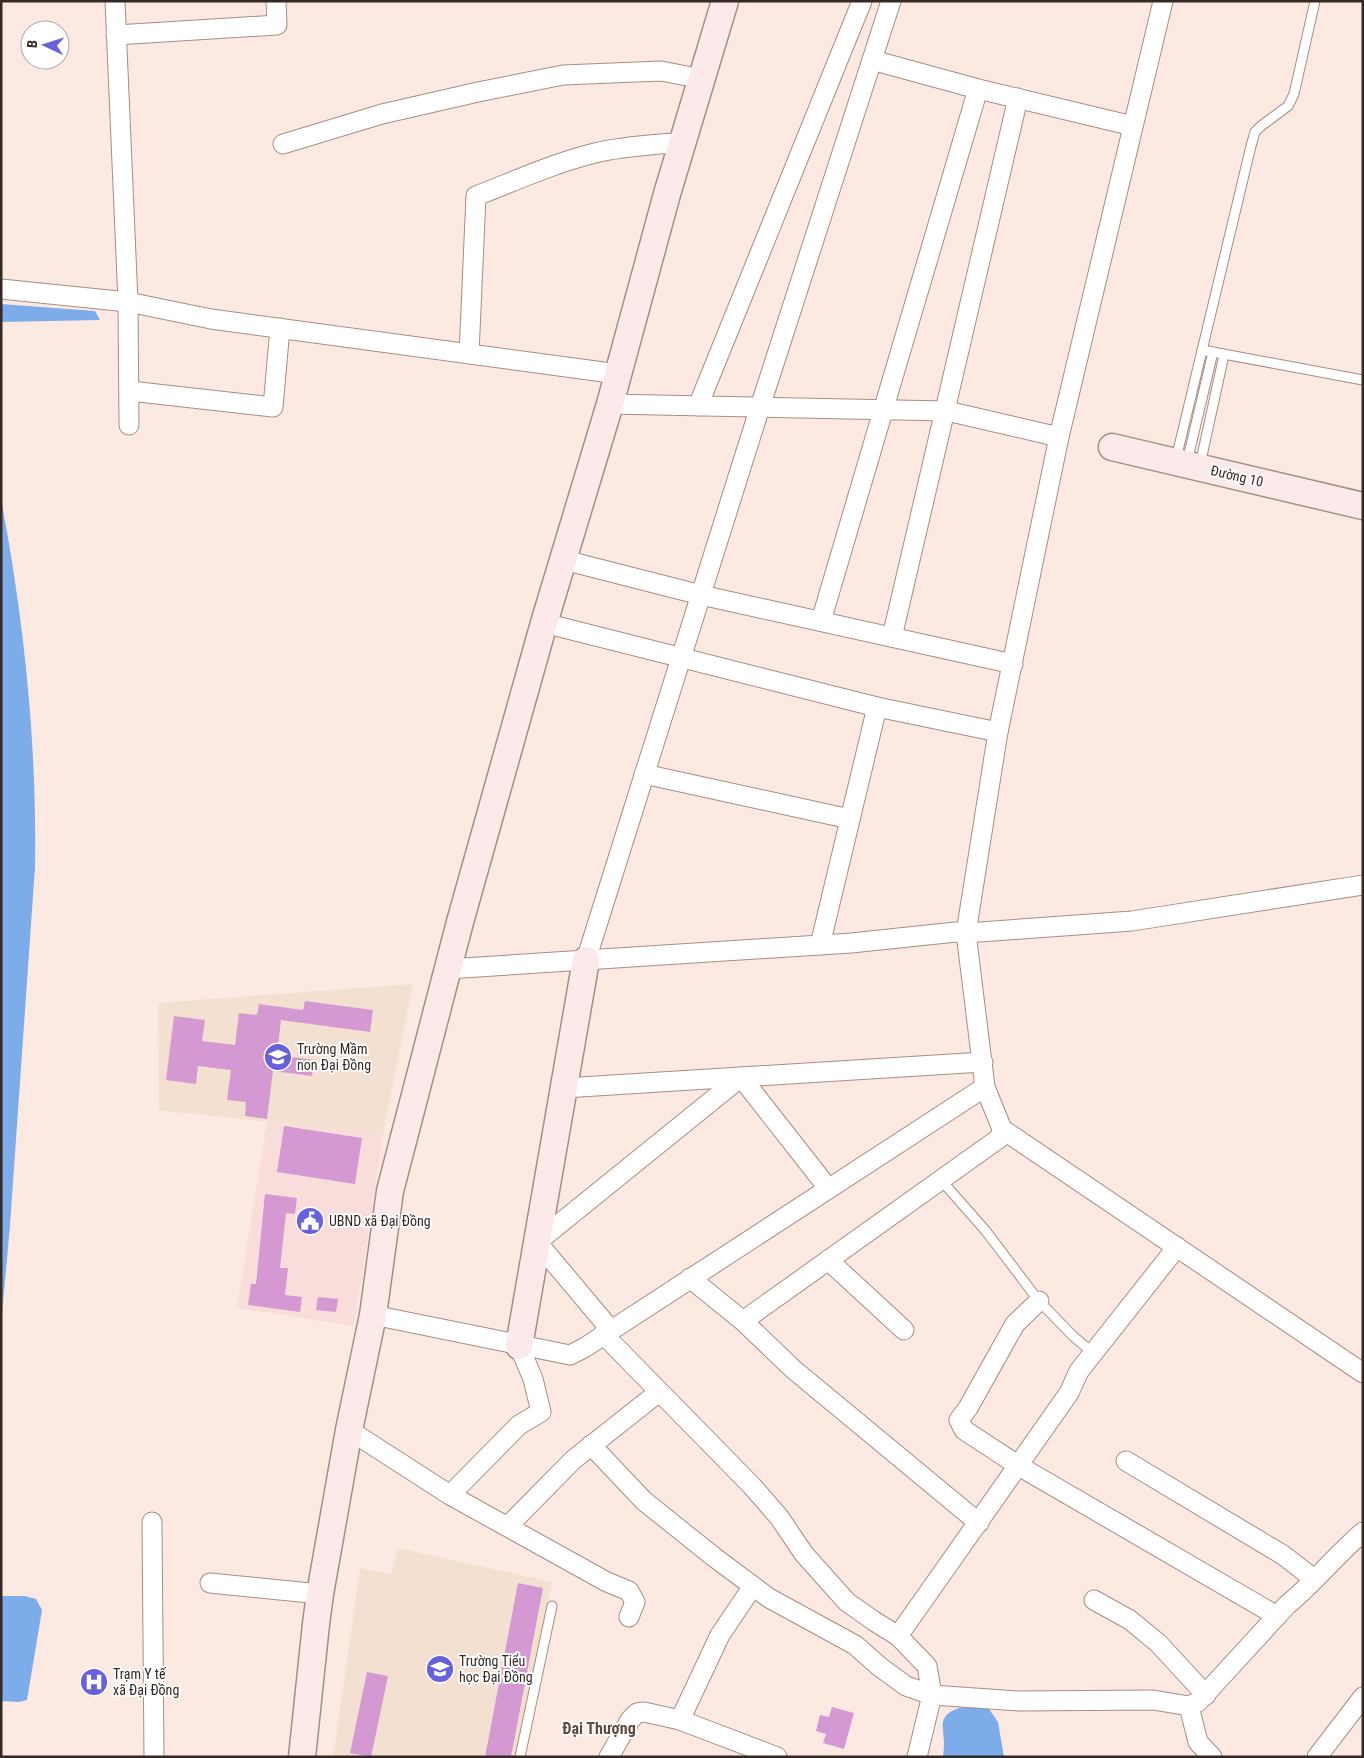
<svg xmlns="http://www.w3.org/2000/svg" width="1364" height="1758" viewBox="0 0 1364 1758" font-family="'Roboto Condensed',sans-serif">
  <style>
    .commercial { fill: #f8dddb }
    .education { fill: #f4e0d1 }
    .water { fill: #7cacea }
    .building { fill: #d499d2 }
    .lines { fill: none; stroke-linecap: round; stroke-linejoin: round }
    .lane-casing { stroke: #a88d81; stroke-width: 11 }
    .street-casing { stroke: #a88d81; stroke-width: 21 }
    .secondary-casing { stroke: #a88d81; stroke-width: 29 }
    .lane { stroke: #fff; stroke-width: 9 }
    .street { stroke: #fff; stroke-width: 19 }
    .secondary { stroke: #fce9e9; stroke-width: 26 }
    .labels { text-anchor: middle; stroke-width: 4; stroke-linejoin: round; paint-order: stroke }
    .street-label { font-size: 14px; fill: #342924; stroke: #fff }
    .poi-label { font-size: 14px; fill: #342924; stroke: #fff; text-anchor: start }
    .quarter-label { font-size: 16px; font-weight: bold; fill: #61493e; stroke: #fff }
  </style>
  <rect width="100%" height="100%" fill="#fceae2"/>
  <!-- commercial -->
  <polygon class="commercial" points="267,1122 383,1134 354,1326 237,1308"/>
  <!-- education -->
  <g class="education">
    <polygon points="413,984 383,1134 159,1110 158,1003"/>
    <polygon points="398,1548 552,1582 516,1757 333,1757 360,1568 391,1574"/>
  </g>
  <!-- water -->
  <g class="water">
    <polygon points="1,304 95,311 100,320 1,322"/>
    <path d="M1 499C24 620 37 743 35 867L10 1225 1 1325Z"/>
    <polygon points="1,1596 25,1596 36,1599 42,1610 27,1700 19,1702 1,1701"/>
    <path d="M973 1704 989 1709 998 1722 1004 1757H943C949 1725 927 1715 973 1704Z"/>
  </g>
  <!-- building -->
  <g class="building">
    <polygon points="305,1001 373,1010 370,1032 281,1020 277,1055 314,1060 312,1076 273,1071 267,1119 245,1116 246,1102 227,1100 231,1070 198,1066 196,1084 166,1080 174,1016 205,1020 202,1041 235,1045 239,1013 257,1015 259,1004 303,1010"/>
    <polygon points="284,1126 362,1138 355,1184 277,1172"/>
    <polygon points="265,1194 297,1198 295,1214 286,1213 280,1268 288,1268 285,1295 302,1297 300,1312 248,1305 251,1284 256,1284"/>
    <polygon points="318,1297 338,1299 336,1312 316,1310"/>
    <polygon points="518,1583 543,1588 511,1757 485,1757"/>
    <polygon points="367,1672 388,1676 371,1757 350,1753"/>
    <polygon points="832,1707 854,1713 844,1749 823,1743 826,1734 816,1731 820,1715 829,1717"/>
  </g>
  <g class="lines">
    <defs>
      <g id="lane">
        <polyline points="1202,350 1363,380"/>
        <polyline points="1176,459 1251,146 1255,132 1261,126 1288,106 1294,94 1315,1"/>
        <polyline points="1187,462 1213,352"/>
        <polyline points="1200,465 1224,355"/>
        <polyline points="941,1180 985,1230 1039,1301 1073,1336 1093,1353"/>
        <polyline points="520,1757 552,1606"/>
      </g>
      <g id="street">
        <polyline points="115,1 128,302 129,425"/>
        <polyline points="116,35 277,25 276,1"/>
        <polyline points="978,89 1133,126"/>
        <polyline points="283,144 382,114 478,92 563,75 661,71 702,79"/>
        <polyline points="1,289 128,302 211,319 618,374"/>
        <path d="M469 354 476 196C515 181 554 163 595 153 623 146 654 145 683 142"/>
        <polyline points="130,391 273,407 280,328"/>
        <polyline points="610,404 947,411 1059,437"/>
        <polyline points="698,406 862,1"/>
        <polyline points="564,560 701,595 1013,664"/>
        <polyline points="821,621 978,89 872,60"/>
        <polyline points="544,623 877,707 998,732"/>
        <polyline points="892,637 1018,98"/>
        <polyline points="644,774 850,819"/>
        <polyline points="1363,885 1132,921 966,933 985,1087 1002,1129 1363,1373"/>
        <polyline points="820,945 877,707"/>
        <polyline points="586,960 760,407 891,1"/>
        <polyline points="447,969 851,943 956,932 966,933 998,732 1059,437 1163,1"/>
        <polyline points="564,1088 983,1062"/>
        <polyline points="828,1260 904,1330"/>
        <polyline points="690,1278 743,1321 793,1369 979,1523"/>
        <polyline points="1039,1301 1015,1324 968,1408 959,1420 964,1430 1019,1466 1277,1616"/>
        <polyline points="373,1315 570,1355 584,1348 985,1087"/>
        <polyline points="743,1321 1001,1137 1002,1129"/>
        <polyline points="610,1329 537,1242 741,1077 828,1188"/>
        <polyline points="603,1334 752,1486 779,1517 804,1554 847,1602 874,1621 898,1636 927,1666 932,1695 917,1757"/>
        <polyline points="349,1430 450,1495 607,1582 629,1591 635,1602 629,1617"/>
        <path d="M591 1445 644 1501 714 1557 769 1598 855 1645 880 1667 906 1686 932 1695 1019 1701 1153 1700 1189 1706 1198 1702 1287 1605C1314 1583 1336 1555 1363 1532"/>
        <polyline points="1126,1461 1283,1555 1314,1579"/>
        <polyline points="450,1495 519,1425 541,1412 533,1379 519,1346"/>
        <polyline points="152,1522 154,1757"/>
        <polyline points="508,1526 573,1460 659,1392"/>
        <polyline points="210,1583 320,1594"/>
        <polyline points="753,1586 720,1635 680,1720 777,1757"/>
        <polyline points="1094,1600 1130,1620 1158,1643 1206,1695"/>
        <polyline points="898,1636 1069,1393 1079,1371 1177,1247"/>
        <polyline points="1189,1706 1198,1742 1212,1757"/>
        <polyline points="609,1757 630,1720 637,1713 644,1712 680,1720"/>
        <polyline points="1317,1757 1363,1697"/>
      </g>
      <g id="secondary">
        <polyline points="1112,447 1363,506"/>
        <polyline points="519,1346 586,960"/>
        <polyline points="302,1757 316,1624 320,1594 349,1430 373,1315 390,1191 460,922 544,623 610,404 667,194 725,1"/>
      </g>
    </defs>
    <!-- lane casing -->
    <use href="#lane" class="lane-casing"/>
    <!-- street casing -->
    <use href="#street" class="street-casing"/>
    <!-- secondary casing -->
    <use href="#secondary" class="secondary-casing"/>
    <!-- lane -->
    <use href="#lane" class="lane"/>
    <!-- street -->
    <use href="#street" class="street"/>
    <!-- secondary -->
    <use href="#secondary" class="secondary"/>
  </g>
  <!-- icons -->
  <defs>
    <symbol id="school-disc" viewBox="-11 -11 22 22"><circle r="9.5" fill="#6762db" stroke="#fff"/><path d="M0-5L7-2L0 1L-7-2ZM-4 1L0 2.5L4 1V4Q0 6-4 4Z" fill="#fff"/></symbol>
    <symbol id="civic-disc" viewBox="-11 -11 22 22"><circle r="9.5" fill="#6762db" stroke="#fff"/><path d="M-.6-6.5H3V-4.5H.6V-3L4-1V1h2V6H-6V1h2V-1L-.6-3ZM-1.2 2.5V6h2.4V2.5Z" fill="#fff"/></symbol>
    <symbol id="hospital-disc" viewBox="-11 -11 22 22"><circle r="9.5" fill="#6762db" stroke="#fff"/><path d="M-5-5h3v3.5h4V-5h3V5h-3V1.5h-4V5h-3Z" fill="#fff"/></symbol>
  </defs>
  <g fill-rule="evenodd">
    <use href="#school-disc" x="262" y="1041" width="32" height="32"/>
    <use href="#civic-disc" x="294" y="1205" width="32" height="32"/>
    <use href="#school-disc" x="424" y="1653" width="32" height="32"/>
    <use href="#hospital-disc" x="78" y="1666" width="32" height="32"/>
  </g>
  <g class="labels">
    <!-- street labels -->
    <g class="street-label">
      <text transform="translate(1237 476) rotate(13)" y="5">Đường 10</text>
    </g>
    <!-- poi labels -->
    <g class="poi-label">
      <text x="297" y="1054">Trường Mầm<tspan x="297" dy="16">non Đại Đồng</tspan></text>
      <text x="329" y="1226">UBND xã Đại Đồng</text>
      <text x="459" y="1666">Trường Tiểu<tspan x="459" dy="16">học Đại Đồng</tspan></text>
      <text x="113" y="1679">Trạm Y tế<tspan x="113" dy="16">xã Đại Đồng</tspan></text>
    </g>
    <!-- quarter labels -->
    <g class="quarter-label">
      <text x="599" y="1734">Đại Thượng</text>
    </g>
  </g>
  <!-- border -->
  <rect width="1364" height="1758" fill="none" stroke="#342924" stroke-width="5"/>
  <!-- north arrow -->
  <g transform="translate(45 45) rotate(274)"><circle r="24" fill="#ffffff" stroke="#aea9a7"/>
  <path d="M0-4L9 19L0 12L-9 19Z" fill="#6762db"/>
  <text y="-8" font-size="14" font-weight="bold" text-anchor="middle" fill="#342924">B</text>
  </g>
</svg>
